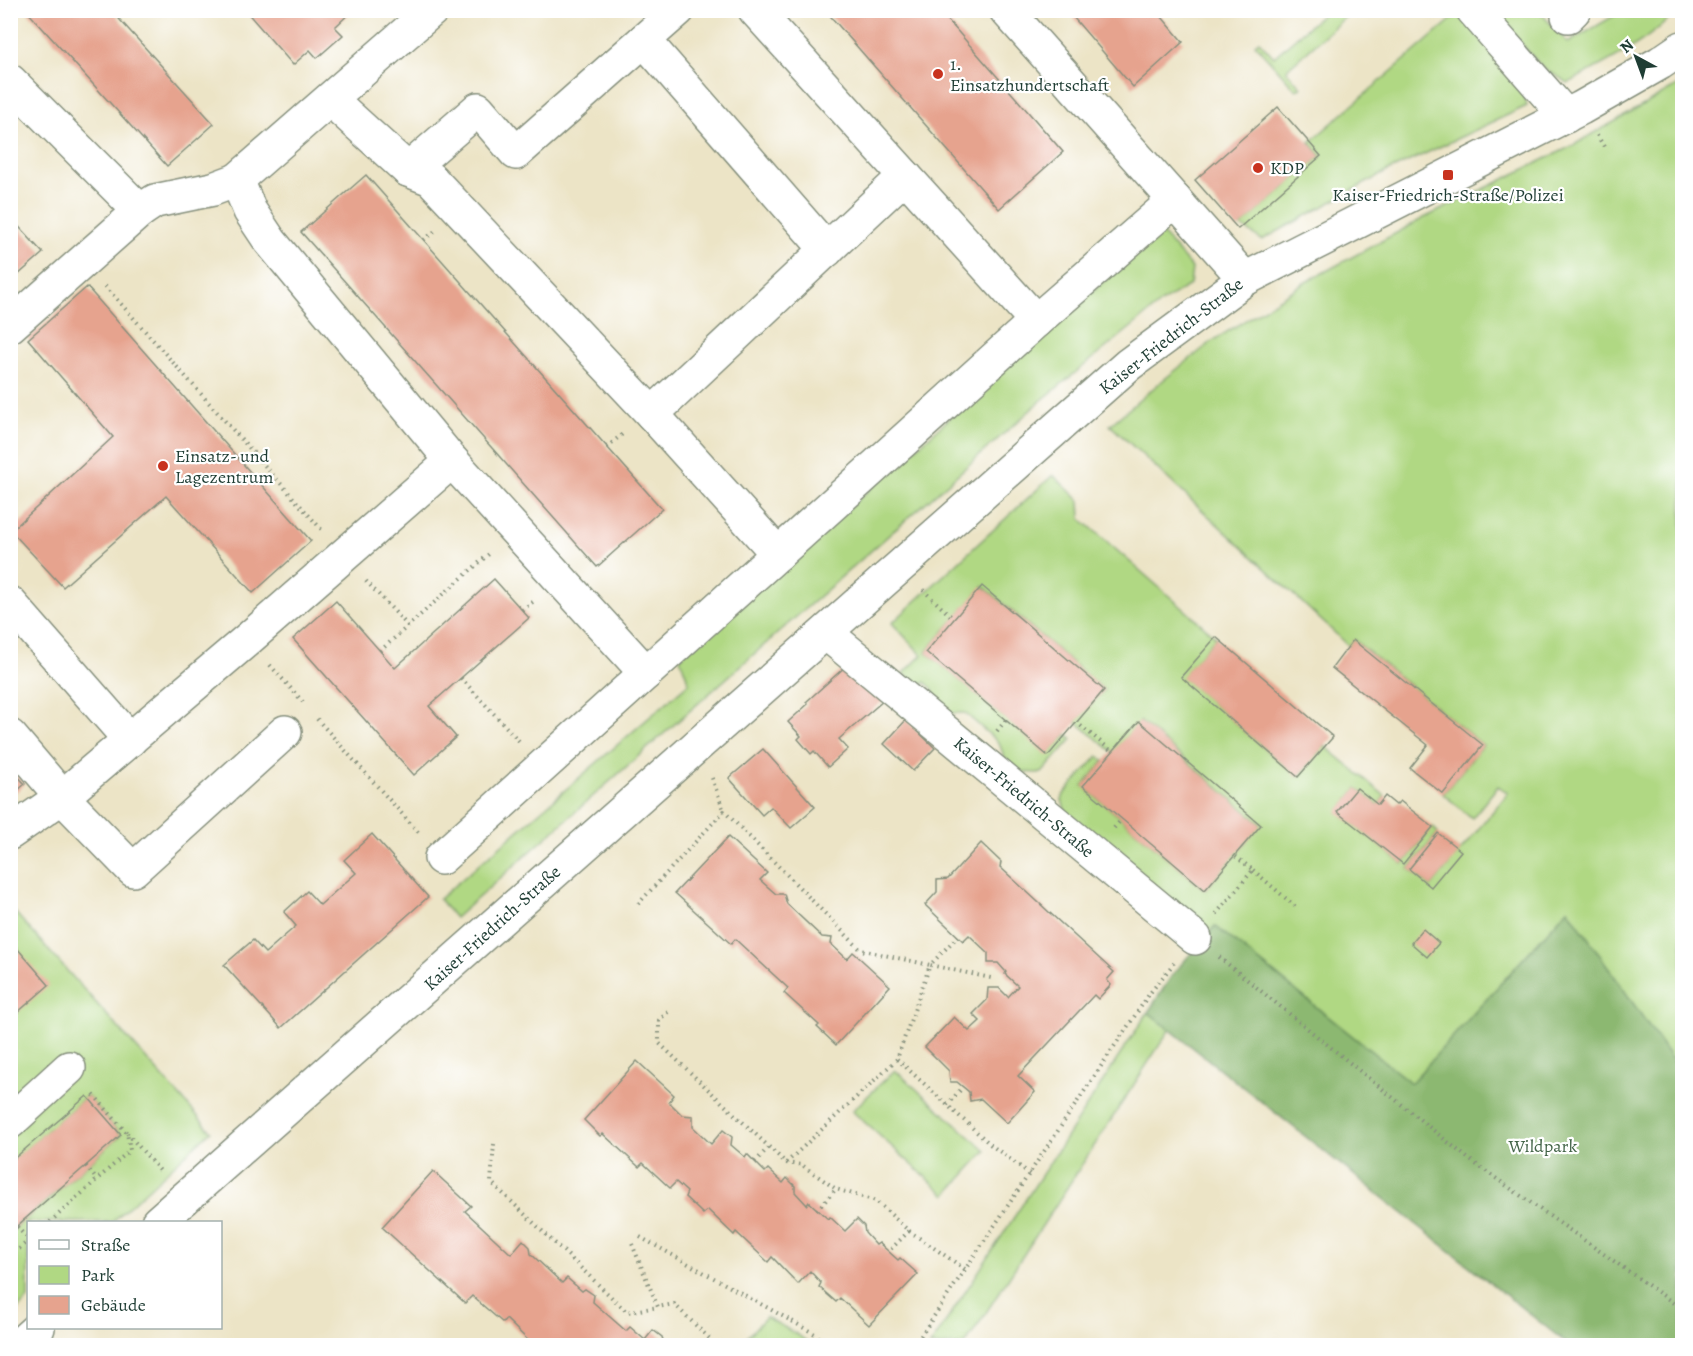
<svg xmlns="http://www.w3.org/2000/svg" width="1693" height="1356" viewBox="0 0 1693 1356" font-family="Alegreya,serif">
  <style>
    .green { fill: #b0d883; stroke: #688a5c; stroke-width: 1.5 }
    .forest { fill: #8cb871; stroke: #567a52; stroke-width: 1.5 }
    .building { fill: #e6a38e }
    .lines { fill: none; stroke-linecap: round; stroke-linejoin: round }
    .minor-casing { stroke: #86907d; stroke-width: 36 }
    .path { stroke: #86907d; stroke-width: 4; stroke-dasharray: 1.5 4.5; stroke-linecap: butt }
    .minor { stroke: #fff; stroke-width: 33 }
    .poi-dot { fill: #c8321e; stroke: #fff; stroke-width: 2 }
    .labels { text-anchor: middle; stroke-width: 4.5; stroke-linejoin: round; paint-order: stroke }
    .poi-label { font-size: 18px; fill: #1f3d34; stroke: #fff; text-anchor: start }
    .street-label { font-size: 18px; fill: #1f3d34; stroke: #fff }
    .park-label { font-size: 18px; fill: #436448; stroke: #fff }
  </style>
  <rect width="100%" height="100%" fill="#fff"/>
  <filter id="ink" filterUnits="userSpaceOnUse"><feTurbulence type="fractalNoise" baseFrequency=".0167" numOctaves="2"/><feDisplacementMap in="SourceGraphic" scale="12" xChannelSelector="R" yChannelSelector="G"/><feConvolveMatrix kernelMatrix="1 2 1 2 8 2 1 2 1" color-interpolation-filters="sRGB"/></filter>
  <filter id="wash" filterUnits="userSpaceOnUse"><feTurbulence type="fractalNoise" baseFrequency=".008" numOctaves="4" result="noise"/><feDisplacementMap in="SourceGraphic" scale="24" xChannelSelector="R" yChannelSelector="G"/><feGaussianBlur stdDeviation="1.35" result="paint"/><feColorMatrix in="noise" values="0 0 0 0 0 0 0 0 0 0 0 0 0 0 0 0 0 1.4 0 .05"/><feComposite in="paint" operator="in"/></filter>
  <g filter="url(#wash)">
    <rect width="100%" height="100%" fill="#ece4c6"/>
    <!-- green -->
    <g class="green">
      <polygon points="1326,11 1352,11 1286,70 1301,87 1296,90 1255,44 1259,41 1274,57"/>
      <path d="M1492 11H1539L1568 43 1622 11H1677C1647 43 1607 62 1568 83L1543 68Z"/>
      <polygon points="1459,13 1522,85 1527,106 1386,172 1262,240 1241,226 1321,156 1310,142"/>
      <polygon points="1682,83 1682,1074 1568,909 1411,1083 1215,926 1207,935 1066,814 1062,800 1064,794 1098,756 1104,761 1083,786 1205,890 1261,824 1140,721 1113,752 1076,722 1104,690 983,586 926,652 1048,755 1067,734 1072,739 1042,773 1010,772 999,743 965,713 938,713 933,689 925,682 920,688 904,673 922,655 892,623 1053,475 1080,501 1081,519 1216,637 1182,677 1298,777 1325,746 1385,796 1378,805 1357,788 1338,812 1403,864 1433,827 1438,833 1409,869 1431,887 1508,793 1498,786 1472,818 1443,794 1483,745 1354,640 1349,646 1110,425 1157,385 1214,340 1306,282 1424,218 1572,146"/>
      <polygon points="1160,231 1192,268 1190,285 1162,302 1042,400 455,918 439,899 689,683 680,658"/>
      <polygon points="10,907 211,1131 112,1222 28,1222 28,1299 11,1316 11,1232 121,1135 87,1096 11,1162"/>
      <polygon points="1148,1012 1170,1029 965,1345 930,1346"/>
      <polygon points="895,1070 986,1151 946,1195 852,1111"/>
      <polygon points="766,1317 798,1335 811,1345 739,1345"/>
    </g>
    <!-- forest -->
    <polygon class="forest" points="1568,909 1682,1074 1682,1345 1569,1345 1148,1012 1173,974 1215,926 1411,1083"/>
    <g id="blocks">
      <!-- building -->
      <g class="building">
        <polygon points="26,10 111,10 214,124 167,166"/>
        <polygon points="245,10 353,10 335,27 343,35 317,58 310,50 293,65"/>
        <polygon points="825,10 939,10 1063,152 999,209"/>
        <polygon points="1067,10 1156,10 1183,42 1133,87"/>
        <polygon points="1278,107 1321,156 1238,229 1195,180"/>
        <polygon points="366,175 662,509 597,567 301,232"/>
        <polygon points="10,217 43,253 10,282"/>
        <polygon points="87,287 311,541 253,593 166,496 63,587 11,531 113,437 28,339"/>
        <polygon points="494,579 529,618 429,706 456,737 414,775 293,639 336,601 395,668"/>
        <polygon points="982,586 1104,690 1048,756 926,652"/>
        <polygon points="1216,637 1333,737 1298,777 1181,677"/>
        <polygon points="1353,640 1483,745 1443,794 1410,768 1428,745 1332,668"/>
        <polygon points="846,666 884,700 839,739 848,749 828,767 814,751 811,754 798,739 801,736 788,722 808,704 806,702"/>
        <polygon points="906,720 935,748 913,771 884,744"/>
        <polygon points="1139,721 1261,825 1205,890 1083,786"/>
        <polygon points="763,749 815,807 791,828 771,807 762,815 729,778"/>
        <polygon points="10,768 25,784 10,797"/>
        <polygon points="1357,788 1378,805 1385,796 1396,805 1400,801 1433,827 1403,864 1337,812"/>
        <polygon points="1438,833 1461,851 1431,887 1409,869"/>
        <polygon points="372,834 428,897 281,1028 224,965 253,940 265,953 296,926 284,912 307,891 320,905 356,873 344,860"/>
        <polygon points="728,837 767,873 760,880 776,894 784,894 787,904 822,937 832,938 831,944 847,959 853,952 890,986 836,1045 817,1027 819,1025 784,993 788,988 735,939 731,944 675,893"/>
        <polygon points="981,843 1001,862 1000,867 1114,972 1107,980 1111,985 1098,999 1094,995 1018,1076 1035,1092 1007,1123 981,1099 970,1101 969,1092 957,1082 950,1082 949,1071 925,1047 954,1017 969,1031 980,1021 973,1014 987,1000 988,988 999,988 1008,997 1018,986 1005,974 1006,972 998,963 988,963 988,953 969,935 963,941 925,905 937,892 937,880 948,879"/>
        <polygon points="1423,929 1439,943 1427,957 1411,943"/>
        <polygon points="10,940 49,985 10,1019"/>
        <polygon points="637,1061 674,1095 669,1102 682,1115 693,1116 693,1127 711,1144 723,1130 732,1137 731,1145 745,1157 747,1154 765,1172 768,1169 783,1183 787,1178 795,1186 795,1192 807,1205 809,1202 828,1219 830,1217 845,1231 857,1219 864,1226 865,1233 876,1245 879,1243 898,1260 900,1258 918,1274 869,1325 840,1298 836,1302 819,1287 821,1283 810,1271 798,1284 772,1257 768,1262 736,1232 734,1235 708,1210 703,1214 685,1197 687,1192 676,1182 670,1188 643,1163 639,1167 603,1134 600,1136 584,1120"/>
        <polygon points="87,1096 121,1135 10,1232 10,1162"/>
        <polygon points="433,1171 471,1206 465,1211 511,1254 523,1240 530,1247 531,1254 562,1283 567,1278 582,1291 585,1289 594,1295 593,1302 626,1331 630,1327 645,1340 653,1330 662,1337 665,1346 534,1346 506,1319 503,1323 472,1296 465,1303 382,1227"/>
      </g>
    </g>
  </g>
  <g filter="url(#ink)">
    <use href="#blocks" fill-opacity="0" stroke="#86907d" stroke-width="1.5"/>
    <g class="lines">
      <defs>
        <g id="minor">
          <polyline points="432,10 237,180 250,211 270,241 452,461 646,673"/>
          <polyline points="755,10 1036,321"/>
          <polyline points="1006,10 1245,279"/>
          <polyline points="1473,10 1566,116"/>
          <polyline points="1568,16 1574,10"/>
          <polyline points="644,40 827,250"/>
          <polyline points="10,81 140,211"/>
          <polyline points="331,100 408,170 431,179 652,414 905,176"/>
          <polyline points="408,170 478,109 516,153 678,10"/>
          <polyline points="10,326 140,211 155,201 213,189 237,180"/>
          <polyline points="652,414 778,554"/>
          <polyline points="10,603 130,740"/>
          <polyline points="826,633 1195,938"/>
          <polyline points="10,736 62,797 133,870 285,732"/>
          <polyline points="10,833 62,797 247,640 452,461"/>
          <polyline points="441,858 1036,321 1175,200"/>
          <polyline points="10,1122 69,1068"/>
          <polyline points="158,1222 1128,365 1245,279 1581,108 1660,63 1682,48"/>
          <polyline points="18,1346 38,1328"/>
        </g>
      </defs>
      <!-- minor casing -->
      <use href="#minor" class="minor-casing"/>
      <!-- path -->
      <g class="path">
        <polyline points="1597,135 1606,150"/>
        <polyline points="424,240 435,231"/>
        <polyline points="105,286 322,530"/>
        <polyline points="607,447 625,432"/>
        <polyline points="366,581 408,626"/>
        <polyline points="923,590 954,619"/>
        <polyline points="522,610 534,601"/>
        <polyline points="380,651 491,552"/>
        <polyline points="270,665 303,702"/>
        <polyline points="461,678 519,741"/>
        <polyline points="317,719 420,834"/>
        <polyline points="1076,722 1113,752"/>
        <polyline points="997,731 1006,720"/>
        <polyline points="712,778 724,811"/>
        <polyline points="1114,828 1122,819"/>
        <polyline points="1253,870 1296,907"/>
        <polyline points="638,904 724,811 861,950 930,965 958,936"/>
        <polyline points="1216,914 1253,870 1235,856"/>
        <polyline points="1219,957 1470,1160 1682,1309"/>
        <polyline points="668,1012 659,1020 659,1043 786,1163 897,1059 930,965 991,978"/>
        <polyline points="897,1059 991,1145 1030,1174"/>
        <polyline points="947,1105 963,1087"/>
        <polyline points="127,1133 162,1173"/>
        <polyline points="494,1144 491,1182 627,1312 658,1307"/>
        <polyline points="755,1162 769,1147"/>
        <polyline points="786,1163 802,1165 836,1189 876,1201 909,1231 888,1252"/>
        <polyline points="86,1166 97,1180"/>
        <polyline points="817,1210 836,1189"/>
        <polyline points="50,1222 130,1150 127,1133 92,1093"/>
        <polyline points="17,1227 28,1239"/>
        <polyline points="909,1231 965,1269"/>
        <polyline points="640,1237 815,1334 830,1346"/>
        <polyline points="632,1244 658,1307 674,1304 717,1346"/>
        <polyline points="10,1257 28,1241"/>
        <polyline points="914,1346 1150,993 1174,963"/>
      </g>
      <!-- minor -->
      <use href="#minor" class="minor"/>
    </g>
  </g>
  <!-- markers -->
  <g class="poi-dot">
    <circle cx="938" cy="74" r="6"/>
    <circle cx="1258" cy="168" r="6"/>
    <rect x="1442" y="169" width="12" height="12" rx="3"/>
    <circle cx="163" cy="466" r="6"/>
  </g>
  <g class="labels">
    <!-- poi labels -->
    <g class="poi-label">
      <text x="950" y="70">1.<tspan x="950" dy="21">Einsatzhundertschaft</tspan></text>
      <text x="1270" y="174">KDP</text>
      <text x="1448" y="201" text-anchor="middle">Kaiser-Friedrich-Straße/Polizei</text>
      <text x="175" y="462">Einsatz- und<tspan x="175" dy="21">Lagezentrum</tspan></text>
    </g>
    <!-- street labels -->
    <g class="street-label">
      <text transform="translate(1171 336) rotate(-38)" y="6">Kaiser-Friedrich-Straße</text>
      <text transform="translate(1024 797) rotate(40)" y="6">Kaiser-Friedrich-Straße</text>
      <text transform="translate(492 928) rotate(-42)" y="6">Kaiser-Friedrich-Straße</text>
    </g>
    <!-- park labels -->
    <g class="park-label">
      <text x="1543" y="1152">Wildpark</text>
    </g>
  </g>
  <!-- margin -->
  <rect width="1693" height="1356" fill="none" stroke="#fff" stroke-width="36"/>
  <!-- legend -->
  <rect x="27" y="1221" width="195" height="108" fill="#ffffff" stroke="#a5b1ae" stroke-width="1.5"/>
  <rect x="39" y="1240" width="30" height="9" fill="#ffffff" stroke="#a5b1ae" stroke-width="1.5"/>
  <text x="81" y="1251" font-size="18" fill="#1f3d34">Straße</text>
  <rect x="39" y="1266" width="30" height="18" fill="#b0d883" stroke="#a5b1ae" stroke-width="1.5"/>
  <text x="81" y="1281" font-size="18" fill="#1f3d34">Park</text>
  <rect x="39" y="1296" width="30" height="18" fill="#e6a38e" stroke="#a5b1ae" stroke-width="1.5"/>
  <text x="81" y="1311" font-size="18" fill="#1f3d34">Gebäude</text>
  <!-- north arrow -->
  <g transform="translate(1636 57) rotate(319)" stroke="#ffffff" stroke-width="4.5" paint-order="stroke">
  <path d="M0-4.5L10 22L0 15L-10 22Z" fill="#1f3d34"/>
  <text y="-9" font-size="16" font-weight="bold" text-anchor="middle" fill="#1f3d34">N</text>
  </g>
</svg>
